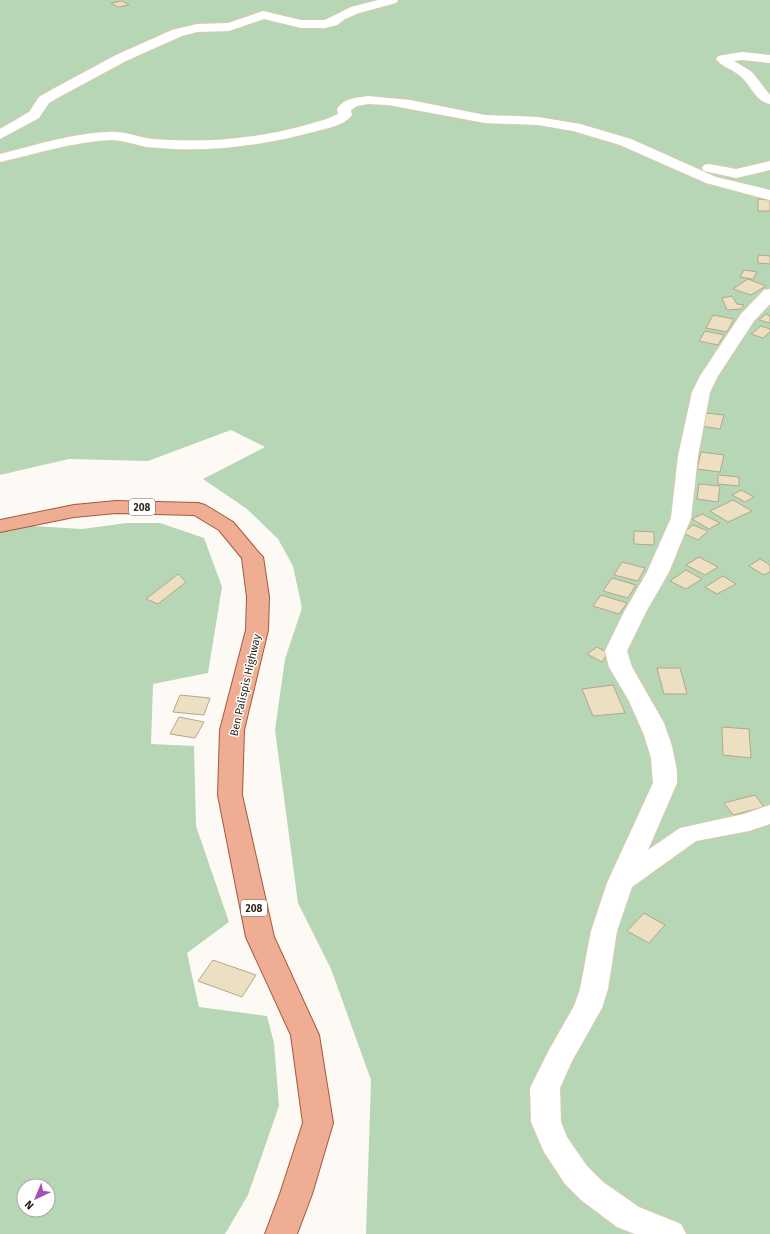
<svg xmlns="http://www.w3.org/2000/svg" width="770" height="1234" viewBox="0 0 770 1234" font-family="'Fira Sans',sans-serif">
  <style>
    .green { fill: #b6d6b5; fill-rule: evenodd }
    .building { fill: #eddfc2; stroke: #b4a78b }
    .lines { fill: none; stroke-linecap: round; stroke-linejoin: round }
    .minor-casing { stroke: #d9cbaf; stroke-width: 2 }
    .major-casing { stroke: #a45a3a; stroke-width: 2 }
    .minor { fill: #fff; fill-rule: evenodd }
    .major { fill: #efad93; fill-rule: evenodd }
    .labels { text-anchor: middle; stroke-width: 3; stroke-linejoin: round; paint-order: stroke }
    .shield { fill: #fff; stroke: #6a665f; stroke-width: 1 }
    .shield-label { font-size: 10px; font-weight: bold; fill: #2a251a }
    .street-label { font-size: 11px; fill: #2a251a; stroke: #fff }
  </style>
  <rect width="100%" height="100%" fill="#fdfaf5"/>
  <!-- green -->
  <g class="green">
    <polygon points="0,0 770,0 770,1234 366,1234 371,1080 331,969 298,903 275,730 285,659 302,608 293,566 278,539 247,509 203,479 265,447 231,430 148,461 69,459 0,475"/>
    <path d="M127 523H160L204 538 222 587 208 673 153 684 151 744 194 746 196 826 229 922 187 953 199 1007 267 1016 274 1043 279 1106 248 1195 225 1234H0V524L82 529ZM24 1186H48V1210H24Z"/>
  </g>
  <!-- building -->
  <g class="building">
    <polygon points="122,1 129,5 118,7 111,3"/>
    <polygon points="758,199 770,200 770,211 758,211"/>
    <polygon points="758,255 770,256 770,264 758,263"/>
    <polygon points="744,270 757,272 753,279 740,277"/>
    <polygon points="748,279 766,286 751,295 733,289"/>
    <polygon points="732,296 737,304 744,305 741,309 727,310 722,298"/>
    <polygon points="766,314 770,316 770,323 759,320"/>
    <polygon points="713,315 734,319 727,332 706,328"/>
    <polygon points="761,326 770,329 770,332 763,338 751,334"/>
    <polygon points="705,331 724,335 718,345 699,341"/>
    <polygon points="705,413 724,415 720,429 701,426"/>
    <polygon points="701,452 724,455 720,472 697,469"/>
    <polygon points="718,475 739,477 739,486 718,484"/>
    <polygon points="699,484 720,486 718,502 697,499"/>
    <polygon points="741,490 754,497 745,502 732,495"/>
    <polygon points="733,500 752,511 728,522 710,511"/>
    <polygon points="702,514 720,523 709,529 692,519"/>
    <polygon points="693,525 708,531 698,540 683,533"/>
    <polygon points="634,531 654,532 654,545 634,544"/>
    <polygon points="699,557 718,567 705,575 686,565"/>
    <polygon points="760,559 770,565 770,572 764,575 749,566"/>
    <polygon points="622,562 645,568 638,581 614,575"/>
    <polygon points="686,570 702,579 686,589 670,581"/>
    <polygon points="178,574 186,582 158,604 146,599"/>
    <polygon points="723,576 736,584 717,594 705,587"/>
    <polygon points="612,578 636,585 628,598 603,591"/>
    <polygon points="601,595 627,603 619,614 593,606"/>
    <polygon points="597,647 608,653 602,662 587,654"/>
    <polygon points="657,668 680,668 687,694 664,694"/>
    <polygon points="613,685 625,713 593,716 582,689"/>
    <polygon points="180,695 210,698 204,715 173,712"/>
    <polygon points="179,717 204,722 195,738 170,734"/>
    <polygon points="722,727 749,729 751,758 723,755"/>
    <polygon points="755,795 764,807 733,815 724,803"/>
    <polygon points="644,913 665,925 649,943 627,931"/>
    <polygon points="213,960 256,975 242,997 198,981"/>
  </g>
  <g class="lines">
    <defs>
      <g id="minor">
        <polygon points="378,0 398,0 396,3 359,13 345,19 337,25 325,28 301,28 264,19 229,31 197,32 182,36 126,61 61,96 49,103 39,118 0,139 0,129 29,112 39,97 51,90 116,55 172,30 197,24 228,23 263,11 301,20 325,20 351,7"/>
        <path d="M742 52 770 55V63L742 60 734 61 752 72 770 95V104C753 100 752 85 739 75 732 69 722 67 716 59L718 56Z"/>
        <path d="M368 96 410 100 485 115 538 117 580 124 631 139 716 177 770 190V200L706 183 620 145 573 131 538 125 485 123 388 105 368 104 357 106 351 110 352 115C345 125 328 128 317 131 269 144 222 151 173 149 164 148 155 148 146 147 134 144 122 140 110 140 72 142 36 154 0 162V154C36 145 73 133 110 132 125 131 138 137 152 139 203 143 254 139 303 126 315 122 327 120 338 114L337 109C344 98 356 98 368 96Z"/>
        <polygon points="770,161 770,170 736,178 704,171 702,168 704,165 709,164 736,169"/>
        <polygon points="770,289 770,304 754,321 718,376 710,392 698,456 691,518 669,572 646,612 627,651 632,667 664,723 672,746 677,771 677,783 648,850 680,828 744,814 770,805 770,824 749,831 696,841 632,887 617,931 608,989 602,1008 572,1061 560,1088 561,1122 567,1137 587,1166 603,1182 639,1207 681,1224 686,1234 635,1234 617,1227 581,1200 565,1184 544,1152 531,1122 530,1088 549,1050 574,1006 580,989 591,931 607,883 653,783 651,758 644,735 629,701 609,667 605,651 624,612 647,572 671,518 678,456 692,392 700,376 741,314 764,290"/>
      </g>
      <polygon id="major" points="116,501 198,503 205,505 233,522 259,553 263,557 269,597 268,630 244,730 242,795 274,937 319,1035 333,1123 312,1194 297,1234 265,1234 280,1194 303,1123 291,1035 246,937 218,795 220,730 246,630 247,597 242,558 219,530 194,515 116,513 74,517 0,532 0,520 74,505"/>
    </defs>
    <!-- minor casing -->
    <use href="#minor" class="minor-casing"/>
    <!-- major casing -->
    <use href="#major" class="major-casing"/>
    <!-- minor -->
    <use href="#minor" class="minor"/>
    <!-- major -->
    <use href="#major" class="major"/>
  </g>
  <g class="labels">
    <!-- shield labels -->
    <g class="shield">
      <rect x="129" y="499" width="26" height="16" rx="3"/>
      <rect x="241" y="900" width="26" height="16" rx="3"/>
    </g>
    <g class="shield-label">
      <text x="142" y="511">208</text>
      <text x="254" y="912">208</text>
    </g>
    <!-- street labels -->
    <g class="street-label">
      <text transform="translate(245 685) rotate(-77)" y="4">Ben Palispis Highway</text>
    </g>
  </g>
  <!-- north arrow -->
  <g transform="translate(36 1198) rotate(224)"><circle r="19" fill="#ffffff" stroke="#aaa8a3"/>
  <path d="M0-3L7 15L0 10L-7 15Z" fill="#a44cb9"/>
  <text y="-6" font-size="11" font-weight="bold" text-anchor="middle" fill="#2a251a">N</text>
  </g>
</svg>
